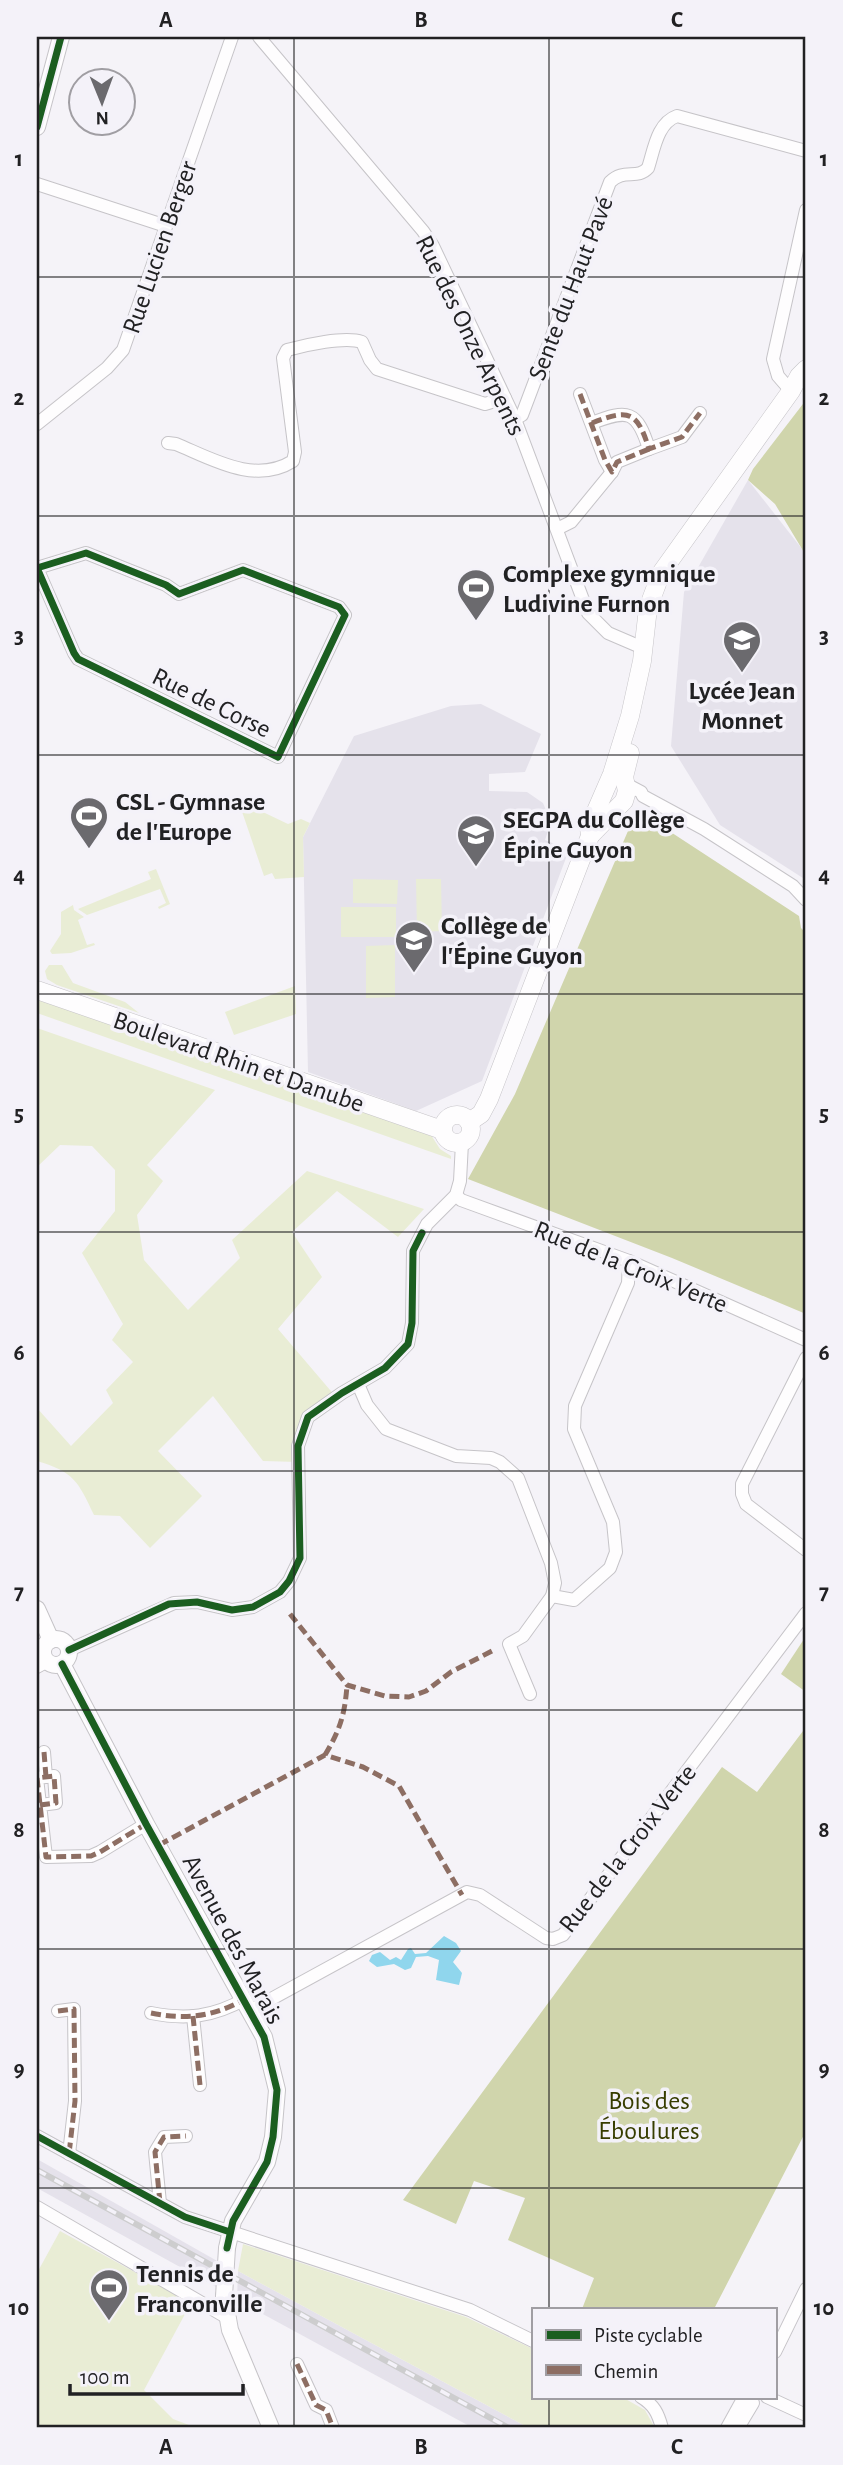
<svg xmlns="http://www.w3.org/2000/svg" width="843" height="2465" viewBox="0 0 843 2465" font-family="'Alegreya Sans',sans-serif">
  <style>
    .built { fill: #e5e2eb }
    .green { fill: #e9edd5 }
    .forest { fill: #d0d5ac }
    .water { fill: #90d6ed }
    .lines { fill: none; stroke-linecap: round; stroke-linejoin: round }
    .minor-casing { stroke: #c6c4c8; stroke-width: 14 }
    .tertiary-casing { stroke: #c6c4c8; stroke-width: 18 }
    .secondary-casing { stroke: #c6c4c8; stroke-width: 19 }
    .minor { stroke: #fefdfe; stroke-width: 12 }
    .tertiary { stroke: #fefdfe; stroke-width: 16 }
    .secondary { stroke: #fefdfe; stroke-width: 18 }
    .rail-casing { stroke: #cdcdce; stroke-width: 6 }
    .rail { stroke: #f4f2f9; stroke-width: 3.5; stroke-dasharray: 10; stroke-linecap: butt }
    .tertiary-bridge-casing { stroke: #c6c4c8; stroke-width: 18; stroke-linecap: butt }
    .tertiary-bridge { stroke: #fefdfe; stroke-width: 16 }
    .quiet { stroke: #8d6e63; stroke-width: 5; stroke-dasharray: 10 5; stroke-linecap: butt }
    .cycleway-casing { stroke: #f4f2f9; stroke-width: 11 }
    .cycleway { stroke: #1b5e20; stroke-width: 7 }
    .grid { fill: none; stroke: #212123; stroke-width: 2; stroke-opacity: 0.55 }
    .labels { text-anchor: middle; stroke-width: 7; stroke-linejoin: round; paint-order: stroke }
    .street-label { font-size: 26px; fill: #212123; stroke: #f4f2f9 }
    .poi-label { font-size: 26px; font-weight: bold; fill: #212123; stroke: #f4f2f9; text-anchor: start }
    .park-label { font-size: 26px; fill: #373d00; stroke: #f4f2f9 }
    .neatline { fill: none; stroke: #212123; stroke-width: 2.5 }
    .grid-label { font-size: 23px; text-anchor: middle; font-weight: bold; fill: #212123 }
  </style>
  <rect width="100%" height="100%" fill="#f5f3f8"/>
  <!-- built -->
  <g class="built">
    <polygon points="748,480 806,554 806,880 720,825 671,746 684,592"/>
    <polygon points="481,704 541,734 525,772 489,774 489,791 527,792 543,803 551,822 545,840 569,850 482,1081 416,1111 308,1072 303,837 354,736 451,706"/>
    <polygon points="37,2159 219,2262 218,2288 37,2188"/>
    <polygon points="238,2271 529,2428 473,2428 237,2300"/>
  </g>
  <!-- green -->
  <g class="green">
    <polygon points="238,800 288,824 301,819 310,823 303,837 304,877 275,879 272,873 264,876"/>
    <polygon points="156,869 170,904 159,909 158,907 166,903 160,889 87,915 78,909 151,879 148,872"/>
    <polygon points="353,879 398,880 397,904 353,903"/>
    <polygon points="416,879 441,879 442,931 417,932"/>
    <polygon points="73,905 74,910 84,917 78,920 87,945 94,943 95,945 71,953 52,954 50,951 61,934 61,912"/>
    <rect x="341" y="907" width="55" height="30"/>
    <polygon points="395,945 395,997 366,998 366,946"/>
    <polygon points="49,965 62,965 73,983 125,1002 139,1013 57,985 47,979 45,971"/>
    <polygon points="295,986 296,1014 234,1035 225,1012"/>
    <polygon points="37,997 431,1135 440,1149 451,1156 451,1159 37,1013"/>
    <path d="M37 1028 215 1090 147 1165 163 1181 137 1215 144 1260 188 1310 240 1258 232 1240 307 1171 424 1209 398 1237 337 1191 292 1232 322 1277 278 1329 336 1397 308 1417 298 1462 263 1461 213 1396 158 1451 202 1496 150 1548 120 1516 94 1515C78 1481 74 1472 37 1461V1408L71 1446 113 1403 106 1390 133 1362 112 1340 123 1324 82 1253 115 1211V1170L92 1146 60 1145 37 1167Z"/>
    <polygon points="60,2231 191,2303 144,2390 173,2419 197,2428 37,2428 37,2273"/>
    <polygon points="243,2244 466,2317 533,2349 533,2397 622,2397 645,2410 655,2428 529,2428 238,2271"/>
  </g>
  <!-- forest -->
  <g class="forest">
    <polygon points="806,400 806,552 805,554 775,504 748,480 753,469"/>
    <polygon points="637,810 799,916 801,928 806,933 806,1314 672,1258 468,1179 515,1094"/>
    <polygon points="806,1636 806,1692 781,1674"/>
    <polygon points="806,1727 806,2131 714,2309 582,2309 594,2278 508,2240 525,2198 474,2181 456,2224 403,2200 722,1767 757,1792"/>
  </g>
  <!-- water -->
  <polygon class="water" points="444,1936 456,1943 461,1951 453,1962 462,1973 459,1985 436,1980 439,1960 428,1956 416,1957 411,1968 405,1970 394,1964 377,1967 369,1961 372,1955 380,1952 390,1960 396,1957 401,1960 408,1949 411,1948 415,1954 426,1953"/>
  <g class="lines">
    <defs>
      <g id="minor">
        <polyline points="259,37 423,231 433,246 515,419 588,613 608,633 643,648"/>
        <polyline points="37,184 166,226"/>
        <polyline points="791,391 778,376 773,359 806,210"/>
        <polyline points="580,394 605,460 612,472 617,462 649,449"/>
        <path d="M515 419 522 415 610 182C624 168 637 180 648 168 654 150 657 123 677 116L806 151"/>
        <path d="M592 423C628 409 637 410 649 449L682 437 700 413"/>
        <polyline points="37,424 107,368 123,350 232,37"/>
        <path d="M168 443 176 444C212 459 255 485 293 461L295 452 283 358 287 350C305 345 345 336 362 342L370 360 377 369 485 404 505 398"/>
        <polyline points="557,529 571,522 612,472"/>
        <polyline points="37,568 74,653 78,659 278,757 345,615 339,607 243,570 179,594 166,585 86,553 37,568"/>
        <polyline points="624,783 641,792 643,796 704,829 793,886 806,900"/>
        <polyline points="456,1195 461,1200 629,1261 806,1340"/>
        <polyline points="806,1358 742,1484 742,1494 746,1504 806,1550"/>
        <polyline points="358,1384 367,1405 386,1429 456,1456 491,1458 500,1462 518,1478 551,1563 555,1583 552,1596 523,1636 509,1644 530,1694"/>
        <polyline points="552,1596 574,1600 610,1568 616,1552 613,1522 574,1429 575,1406 628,1283 629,1261"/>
        <polyline points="69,1650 174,1603 197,1602 232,1610 253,1607 280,1592 289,1581 300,1558 298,1446 308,1417 342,1393 385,1368 408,1344 412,1323 413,1251 427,1224 456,1195 460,1181 462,1143"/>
        <polyline points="37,1667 46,1662"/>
        <polyline points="44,1752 46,1777"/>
        <polyline points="40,1805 56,1803 54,1776 37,1778 46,1857 91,1856 100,1852 146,1824"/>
        <polyline points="251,2010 467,1892 480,1895 546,1938 553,1939 563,1935 806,1613"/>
        <polyline points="58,2011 74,2009 75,2101 69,2154"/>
        <path d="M151 2013C186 2020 213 2017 245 1999"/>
        <polyline points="193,2016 200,2085"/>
        <polyline points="37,2136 185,2217 470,2310 533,2341"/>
        <polyline points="160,2203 155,2152 164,2137 186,2136"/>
        <polyline points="37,2207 226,2317"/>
        <polyline points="775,2352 806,2289"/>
        <polyline points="297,2364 316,2405 326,2410 333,2428"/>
        <path d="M641 2397C654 2405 658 2413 662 2428"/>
        <polyline points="767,2397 806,2415"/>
        <polyline points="727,2428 743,2399"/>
        <polyline points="738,2428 753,2403"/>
      </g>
      <g id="tertiary">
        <polyline points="37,127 61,37"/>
        <polyline points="37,1609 51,1640"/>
        <circle cx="56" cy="1652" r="13"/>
        <polyline points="62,1664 146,1824 264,2037 277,2090 273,2137 267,2162 233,2221 227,2248"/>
        <polyline points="224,2296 230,2330 271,2428"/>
      </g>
      <g id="secondary">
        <polyline points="590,836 624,801 627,791 624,777 630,753"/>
        <polyline points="37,990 442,1130"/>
        <circle cx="457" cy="1129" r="14"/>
        <polyline points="469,1122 481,1114 489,1099 590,836 589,827 612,774 630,716 642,661 648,608 661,573 791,391 799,376 806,369"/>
      </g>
    </defs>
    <!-- minor casing -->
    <use href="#minor" class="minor-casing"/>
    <!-- tertiary casing -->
    <use href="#tertiary" class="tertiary-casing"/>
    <!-- secondary casing -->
    <use href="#secondary" class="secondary-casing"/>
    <!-- minor -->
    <use href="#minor" class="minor"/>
    <!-- tertiary -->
    <use href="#tertiary" class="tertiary"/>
    <!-- secondary -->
    <use href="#secondary" class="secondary"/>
    <defs>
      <polyline id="rail" points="37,2170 509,2428"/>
    </defs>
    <!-- rail casing -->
    <use href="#rail" class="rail-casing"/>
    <!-- rail -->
    <use href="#rail" class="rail"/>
    <defs>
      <polyline id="tertiary-bridge" points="224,2296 227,2248"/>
    </defs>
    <!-- tertiary-bridge casing -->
    <use href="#tertiary-bridge" class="tertiary-bridge-casing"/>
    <!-- tertiary-bridge -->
    <use href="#tertiary-bridge" class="tertiary-bridge"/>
    <!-- quiet -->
    <g class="quiet">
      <polyline points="580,394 605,460 612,472 617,462 649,449"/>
      <path d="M592 423C628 409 637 410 649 449L682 437 700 413"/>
      <polyline points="290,1614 347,1685 385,1696 409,1697 426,1691 451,1672 494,1650"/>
      <polyline points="44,1752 46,1777"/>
      <path d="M325 1755C340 1730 345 1714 347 1685"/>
      <polyline points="40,1805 56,1803 54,1776 37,1778 46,1857 91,1856 100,1852 146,1824"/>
      <polyline points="159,1845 325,1755 363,1767 399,1786 462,1895"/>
      <polyline points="58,2011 74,2009 75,2101 69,2154"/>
      <path d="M151 2013C186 2020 213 2017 245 1999"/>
      <polyline points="193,2016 200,2085"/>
      <polyline points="160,2203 155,2152 164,2137 186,2136"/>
      <polyline points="297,2364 316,2405 326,2410 333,2428"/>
    </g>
    <defs>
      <g id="cycleway">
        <polyline points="37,127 61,37"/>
        <polyline points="37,568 74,653 78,659 278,757 345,615 339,607 243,570 179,594 166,585 86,553 37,568"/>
        <polyline points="69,1650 169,1604 197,1602 232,1610 253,1607 280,1592 289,1581 300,1558 298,1446 308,1417 342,1393 385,1368 408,1344 412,1323 413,1251 422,1233"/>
        <polyline points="62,1664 146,1824 264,2037 277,2090 273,2137 267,2162 233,2221 227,2248"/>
        <polyline points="37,2136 185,2217 230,2232"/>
      </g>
    </defs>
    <!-- cycleway casing -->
    <use href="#cycleway" class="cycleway-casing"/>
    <!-- cycleway -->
    <use href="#cycleway" class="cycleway"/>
  </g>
  <!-- grid -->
  <path class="grid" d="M294 37V2428M549 37V2309M37 277H806M37 516H806M37 755H806M37 994H806M37 1232H806M37 1471H806M37 1710H806M37 1949H806M37 2188H806M549 2397V2428"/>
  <!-- icons -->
  <defs>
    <symbol id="stadium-pin" viewBox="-11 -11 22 30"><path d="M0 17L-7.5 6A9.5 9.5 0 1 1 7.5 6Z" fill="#6b6a6e" stroke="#f4f2f9"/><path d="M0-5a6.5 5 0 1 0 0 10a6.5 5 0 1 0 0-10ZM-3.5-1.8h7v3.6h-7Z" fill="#fff"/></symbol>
    <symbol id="school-pin" viewBox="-11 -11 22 30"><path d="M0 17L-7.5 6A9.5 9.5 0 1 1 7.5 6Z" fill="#6b6a6e" stroke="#f4f2f9"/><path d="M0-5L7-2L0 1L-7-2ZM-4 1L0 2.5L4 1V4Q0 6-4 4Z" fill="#fff"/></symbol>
  </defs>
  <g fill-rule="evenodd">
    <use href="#stadium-pin" x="454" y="566" width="44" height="60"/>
    <use href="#school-pin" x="720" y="618" width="44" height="60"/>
    <use href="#stadium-pin" x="67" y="794" width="44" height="60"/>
    <use href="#school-pin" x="454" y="812" width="44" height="60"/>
    <use href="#school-pin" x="392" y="918" width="44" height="60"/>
    <use href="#stadium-pin" x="87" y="2266" width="44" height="60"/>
  </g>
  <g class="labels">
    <!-- street labels -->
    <g class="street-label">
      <text transform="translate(159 247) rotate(-71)" y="9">Rue Lucien Berger</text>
      <text transform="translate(570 288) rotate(-69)" y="9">Sente du Haut Pavé</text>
      <text transform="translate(471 335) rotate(64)" y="9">Rue des Onze Arpents</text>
      <text transform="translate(212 702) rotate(26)" y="9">Rue de Corse</text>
      <text transform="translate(239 1061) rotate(19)" y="9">Boulevard Rhin et Danube</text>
      <text transform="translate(631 1266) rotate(22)" y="9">Rue de la Croix Verte</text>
      <text transform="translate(627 1848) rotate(-52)" y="9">Rue de la Croix Verte</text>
      <text transform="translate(234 1939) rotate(62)" y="9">Avenue des Marais</text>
    </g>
    <!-- poi labels -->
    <g class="poi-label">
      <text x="503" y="582">Complexe gymnique<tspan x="503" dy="30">Ludivine Furnon</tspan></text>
      <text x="742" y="699" text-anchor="middle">Lycée Jean<tspan x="742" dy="30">Monnet</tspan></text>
      <text x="116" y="810">CSL - Gymnase<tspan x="116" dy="30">de l'Europe</tspan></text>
      <text x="503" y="828">SEGPA du Collège<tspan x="503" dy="30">Épine Guyon</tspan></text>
      <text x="441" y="934">Collège de<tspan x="441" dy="30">l'Épine Guyon</tspan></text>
      <text x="136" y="2282">Tennis de<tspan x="136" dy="30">Franconville</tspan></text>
    </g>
    <!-- park labels -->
    <g class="park-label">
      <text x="649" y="2109">Bois des<tspan x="649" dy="30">Éboulures</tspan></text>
    </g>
  </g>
  <!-- border -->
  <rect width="843" height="2465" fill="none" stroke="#f4f2f9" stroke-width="77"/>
  <!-- legend -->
  <rect x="532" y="2308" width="245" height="91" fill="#f4f2f9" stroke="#a09ea3" stroke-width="2"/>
  <rect x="546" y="2330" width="35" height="10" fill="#1b5e20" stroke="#a09ea3" stroke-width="2"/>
  <text x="594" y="2342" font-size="21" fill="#212123">Piste cyclable</text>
  <rect x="546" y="2365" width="35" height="10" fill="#8d6e63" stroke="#a09ea3" stroke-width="2"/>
  <text x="594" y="2378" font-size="21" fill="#212123">Chemin</text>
  <!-- north arrow -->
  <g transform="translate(102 102) rotate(179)"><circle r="33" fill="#f4f2f9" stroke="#a09ea3" stroke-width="2"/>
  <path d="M0-5L12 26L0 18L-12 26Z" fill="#6b6a6e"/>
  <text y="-10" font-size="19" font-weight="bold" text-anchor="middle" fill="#212123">N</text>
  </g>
  <!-- scale -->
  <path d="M70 2384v10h173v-10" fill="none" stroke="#212123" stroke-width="3.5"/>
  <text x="80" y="2384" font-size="21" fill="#212123" stroke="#f4f2f9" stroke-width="5" paint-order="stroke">100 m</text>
  <rect x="38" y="38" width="766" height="2388" class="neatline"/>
  <g class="grid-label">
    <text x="166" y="27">A</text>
    <text x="421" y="27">B</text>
    <text x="677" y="27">C</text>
    <text x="19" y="166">1</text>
    <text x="824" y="166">1</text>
    <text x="19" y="405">2</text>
    <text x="824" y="405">2</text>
    <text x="19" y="643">3</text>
    <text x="824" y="643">3</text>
    <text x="19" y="882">4</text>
    <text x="824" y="882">4</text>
    <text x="19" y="1121">5</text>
    <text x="824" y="1121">5</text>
    <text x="19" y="1360">6</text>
    <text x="824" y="1360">6</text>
    <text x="19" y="1599">7</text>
    <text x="824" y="1599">7</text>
    <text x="19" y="1837">8</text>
    <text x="824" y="1837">8</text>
    <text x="19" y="2076">9</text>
    <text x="824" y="2076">9</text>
    <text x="19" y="2315">10</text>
    <text x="824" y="2315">10</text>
    <text x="166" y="2454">A</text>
    <text x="421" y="2454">B</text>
    <text x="677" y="2454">C</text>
  </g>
</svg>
